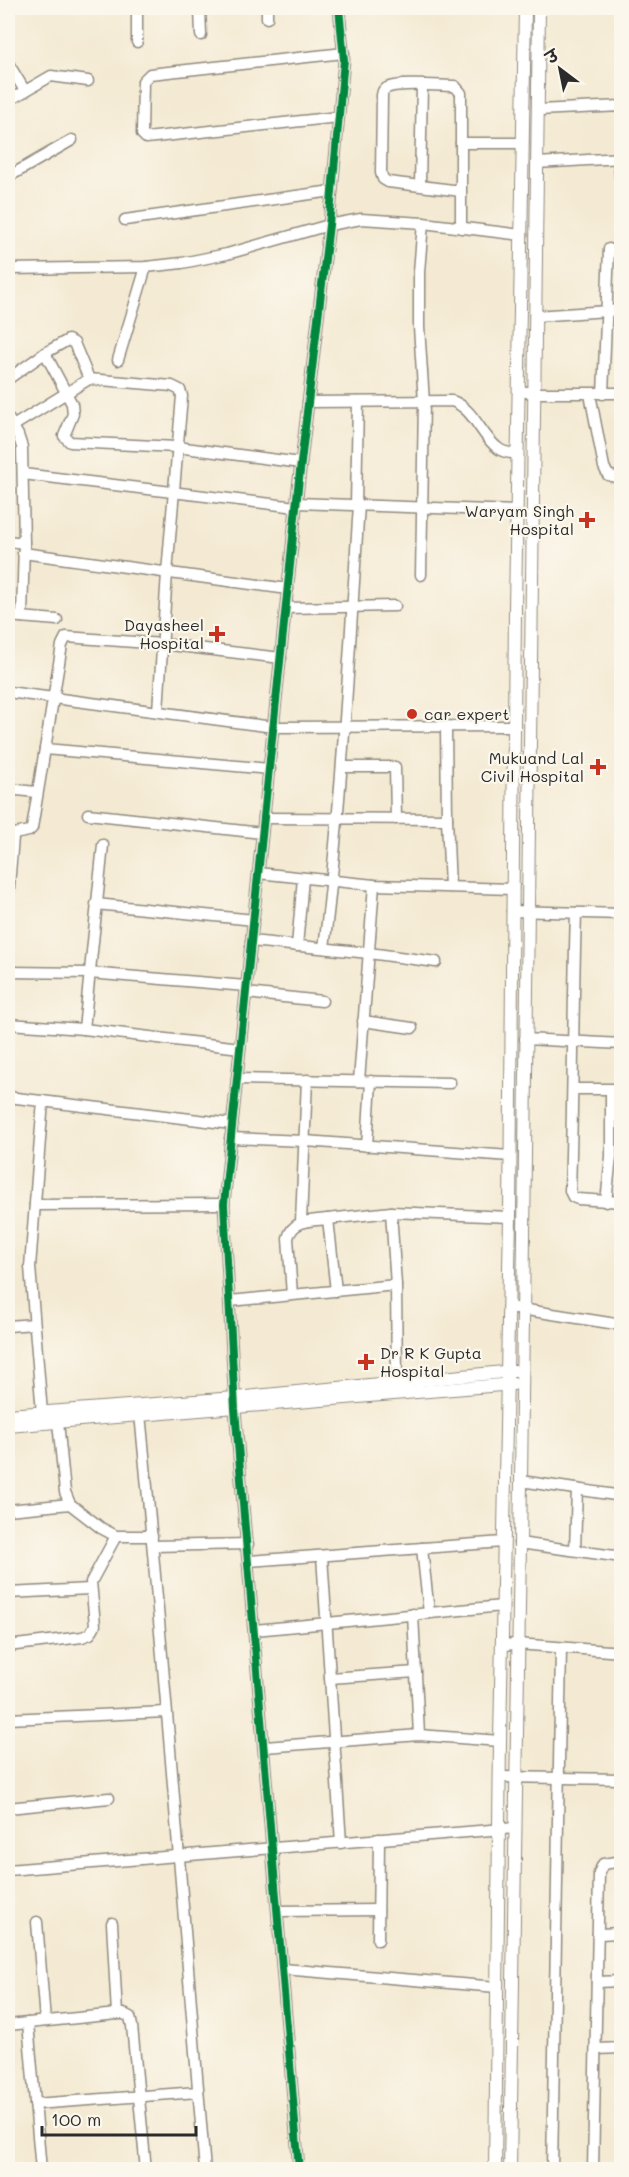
<svg xmlns="http://www.w3.org/2000/svg" width="629" height="2177" viewBox="0 0 629 2177" font-family="Mali,'Playpen Sans Deva',sans-serif">
  <style>
    .lines { fill: none; stroke-linecap: round; stroke-linejoin: round }
    .minor-casing { stroke: #908a7f; stroke-width: 13 }
    .major-casing { stroke: #908a7f; stroke-width: 14 }
    .minor { stroke: #fff; stroke-width: 10 }
    .major { stroke: #fff; stroke-width: 12 }
    .cycleway-casing { stroke: #fbf7ec; stroke-width: 11 }
    .cycleway { stroke: #00873e; stroke-width: 8 }
    .poi-dot { fill: #c8321e; stroke: #fbf7ec; stroke-width: 2 }
    .labels { text-anchor: middle; stroke-width: 4.5; stroke-linejoin: round; paint-order: stroke }
    .poi-label { font-size: 16px; fill: #2b2b2b; stroke: #fbf7ec; text-anchor: end }
  </style>
  <rect width="100%" height="100%" fill="#fbf7ec"/>
  <filter id="ink" filterUnits="userSpaceOnUse"><feTurbulence type="fractalNoise" baseFrequency=".0167" numOctaves="2"/><feDisplacementMap in="SourceGraphic" scale="12" xChannelSelector="R" yChannelSelector="G"/><feConvolveMatrix kernelMatrix="1 2 1 2 8 2 1 2 1" color-interpolation-filters="sRGB"/></filter>
  <filter id="wash" filterUnits="userSpaceOnUse"><feTurbulence type="fractalNoise" baseFrequency=".008" numOctaves="4" result="noise"/><feDisplacementMap in="SourceGraphic" scale="24" xChannelSelector="R" yChannelSelector="G"/><feGaussianBlur stdDeviation="1.35" result="paint"/><feColorMatrix in="noise" values="0 0 0 0 0 0 0 0 0 0 0 0 0 0 0 0 0 1.4 0 .05"/><feComposite in="paint" operator="in"/></filter>
  <g filter="url(#wash)">
    <rect width="100%" height="100%" fill="#f4ead3"/>
  </g>
  <g filter="url(#ink)">
    <g class="lines">
      <defs>
        <g id="minor">
          <polyline points="137,8 137,42"/>
          <polyline points="200,8 201,35"/>
          <polyline points="267,8 267,18"/>
          <polyline points="8,63 25,91"/>
          <polyline points="8,101 51,76 88,81"/>
          <polyline points="538,110 622,106"/>
          <polyline points="338,117 146,138 142,134 143,81 150,74 344,53"/>
          <polyline points="461,143 523,143"/>
          <polyline points="618,158 622,192"/>
          <polyline points="537,163 622,158"/>
          <polyline points="8,177 72,140"/>
          <polyline points="420,185 422,86"/>
          <polyline points="125,220 332,191"/>
          <path d="M461 228C461 183 461 138 461 93L455 86C441 86 399 82 387 88 383 90 383 90 382 95L381 173 383 179 388 182 461 191"/>
          <polyline points="8,269 146,267 182,263 227,254 329,225 361,219 423,223 522,235"/>
          <polyline points="535,316 622,310"/>
          <polyline points="45,353 72,404 73,414 64,436 70,442 177,447 301,463"/>
          <polyline points="118,360 146,267"/>
          <polyline points="8,379 45,353 68,340 74,343 89,379 172,386 180,390 182,396 167,573 158,711"/>
          <polyline points="519,391 534,393 622,393"/>
          <polyline points="590,394 604,467 608,475 615,477 622,476"/>
          <polyline points="603,394 609,249"/>
          <path d="M308 402 452 401C475 409 480 436 499 449 504 453 512 453 517 454"/>
          <polyline points="8,418 18,435 22,447 24,543 22,617"/>
          <polyline points="13,426 89,379"/>
          <polyline points="23,474 296,507"/>
          <polyline points="297,503 516,511"/>
          <polyline points="356,505 358,402"/>
          <polyline points="8,541 24,543"/>
          <polyline points="23,553 288,589"/>
          <polyline points="421,575 424,402 419,327 419,272 423,223"/>
          <polyline points="286,608 395,606"/>
          <polyline points="8,616 57,620"/>
          <polyline points="8,692 273,727 514,726"/>
          <polyline points="446,726 447,819 450,887"/>
          <polyline points="45,749 270,769"/>
          <polyline points="342,767 395,767 396,819"/>
          <polyline points="8,789 36,792"/>
          <polyline points="88,814 262,833"/>
          <polyline points="264,818 447,819"/>
          <polyline points="258,873 374,885 513,889"/>
          <polyline points="8,898 13,837 14,834 29,831 32,828 62,645 66,637 162,644 281,658"/>
          <polyline points="96,904 254,920"/>
          <polyline points="512,911 622,914"/>
          <path d="M576 913C573 1005 573 1098 570 1191L573 1197 578 1199 622 1202"/>
          <polyline points="251,941 369,953 436,962"/>
          <polyline points="297,946 303,878"/>
          <path d="M324 948C342 801 349 653 359 505"/>
          <polyline points="8,972 89,973 246,986"/>
          <polyline points="246,993 322,1001"/>
          <polyline points="363,1021 412,1028"/>
          <polyline points="8,1024 84,1029 240,1048"/>
          <polyline points="84,1029 103,845"/>
          <polyline points="525,1039 622,1044"/>
          <polyline points="237,1079 450,1083"/>
          <polyline points="359,1081 374,885"/>
          <polyline points="574,1089 622,1089"/>
          <polyline points="8,1097 232,1124"/>
          <polyline points="230,1138 305,1141 510,1156"/>
          <polyline points="367,1146 371,1081"/>
          <polyline points="606,1202 611,1157 611,1090"/>
          <polyline points="35,1205 224,1204"/>
          <polyline points="391,1212 396,1285 397,1381"/>
          <polyline points="328,1219 391,1212 510,1217"/>
          <polyline points="301,1222 307,1080"/>
          <path d="M292 1295 288 1238C293 1219 312 1221 328 1219L336 1291"/>
          <polyline points="230,1301 396,1285"/>
          <polyline points="508,1307 622,1325"/>
          <polyline points="8,1326 34,1324"/>
          <polyline points="42,1413 30,1267 43,1101"/>
          <path d="M140 1414C165 1666 183 1918 205 2170"/>
          <polyline points="58,1422 65,1492 70,1504 101,1528 116,1536 152,1536"/>
          <polyline points="521,1481 622,1496"/>
          <polyline points="8,1510 70,1504"/>
          <polyline points="519,1543 622,1557"/>
          <polyline points="153,1546 248,1544"/>
          <polyline points="422,1548 429,1613"/>
          <polyline points="575,1550 577,1489"/>
          <polyline points="322,1556 341,1843"/>
          <polyline points="249,1561 503,1542"/>
          <polyline points="8,1593 90,1589"/>
          <polyline points="413,1614 419,1735"/>
          <polyline points="255,1630 502,1606"/>
          <polyline points="502,1645 517,1644 622,1652"/>
          <polyline points="8,1646 82,1637 90,1634 95,1625 91,1582 116,1536"/>
          <polyline points="330,1678 416,1672"/>
          <polyline points="8,1719 166,1712"/>
          <polyline points="265,1747 419,1735 500,1741"/>
          <polyline points="500,1777 622,1779"/>
          <polyline points="8,1808 109,1798"/>
          <polyline points="8,1870 515,1828"/>
          <polyline points="278,1911 378,1910"/>
          <polyline points="37,1922 45,2021"/>
          <polyline points="112,1923 117,2014"/>
          <polyline points="598,1934 622,1933"/>
          <polyline points="378,1940 379,1839"/>
          <polyline points="283,1969 497,1987"/>
          <polyline points="597,1982 622,1981"/>
          <polyline points="28,2023 41,2170"/>
          <polyline points="8,2025 117,2014 124,2014 130,2017 132,2026 146,2170"/>
          <polyline points="596,2049 622,2048"/>
          <polyline points="35,2104 198,2092"/>
          <polyline points="299,2170 235,1409 224,1204 298,488 329,225 344,60 339,8"/>
          <polyline points="552,2170 561,1648"/>
          <polyline points="593,2170 599,1873 603,1864 622,1861"/>
        </g>
        <g id="major">
          <polyline points="8,1415 235,1398 514,1371"/>
          <polyline points="8,1426 513,1384"/>
          <polyline points="495,2170 500,1741 510,1217 515,608 525,8"/>
          <polyline points="510,2170 521,1481 539,8"/>
        </g>
      </defs>
      <!-- minor casing -->
      <use href="#minor" class="minor-casing"/>
      <!-- major casing -->
      <use href="#major" class="major-casing"/>
      <!-- minor -->
      <use href="#minor" class="minor"/>
      <!-- major -->
      <use href="#major" class="major"/>
      <defs>
        <polyline id="cycleway" points="299,2170 235,1409 224,1204 298,488 329,225 344,60 339,8"/>
      </defs>
      <!-- cycleway casing -->
      <use href="#cycleway" class="cycleway-casing"/>
      <!-- cycleway -->
      <use href="#cycleway" class="cycleway"/>
    </g>
  </g>
  <!-- markers -->
  <g class="poi-dot">
    <path d="M584 511h6v6h6v6h-6v6h-6v-6h-6v-6h6z"/>
    <path d="M214 625h6v6h6v6h-6v6h-6v-6h-6v-6h6z"/>
    <circle cx="412" cy="714" r="6"/>
    <path d="M595 758h6v6h6v6h-6v6h-6v-6h-6v-6h6z"/>
    <path d="M363 1353h6v6h6v6h-6v6h-6v-6h-6v-6h6z"/>
  </g>
  <g class="labels">
    <!-- poi labels -->
    <g class="poi-label">
      <text x="574" y="517">Waryam Singh<tspan x="574" dy="18">Hospital</tspan></text>
      <text x="204" y="631">Dayasheel<tspan x="204" dy="18">Hospital</tspan></text>
      <text x="424" y="720" text-anchor="start">car expert</text>
      <text x="584" y="764">Mukuand Lal<tspan x="584" dy="18">Civil Hospital</tspan></text>
      <text x="380" y="1359" text-anchor="start">Dr R K Gupta<tspan x="380" dy="18">Hospital</tspan></text>
    </g>
  </g>
  <!-- margin -->
  <rect width="629" height="2177" fill="none" stroke="#fbf7ec" stroke-width="30"/>
  <!-- north arrow -->
  <g transform="translate(560 69) rotate(328)" stroke="#fbf7ec" stroke-width="4.5" paint-order="stroke">
  <path d="M0-4.5L10 22L0 15L-10 22Z" fill="#2b2b2b"/>
  <text y="-9" font-size="16" font-weight="bold" text-anchor="middle" fill="#2b2b2b">उ</text>
  </g>
  <!-- scale -->
  <path d="M42 2126v9h154v-9" fill="none" stroke="#2b2b2b" stroke-width="3"/>
  <text x="51" y="2126" font-size="18" fill="#2b2b2b" stroke="#fbf7ec" stroke-width="4.5" paint-order="stroke">100 m</text>
</svg>
